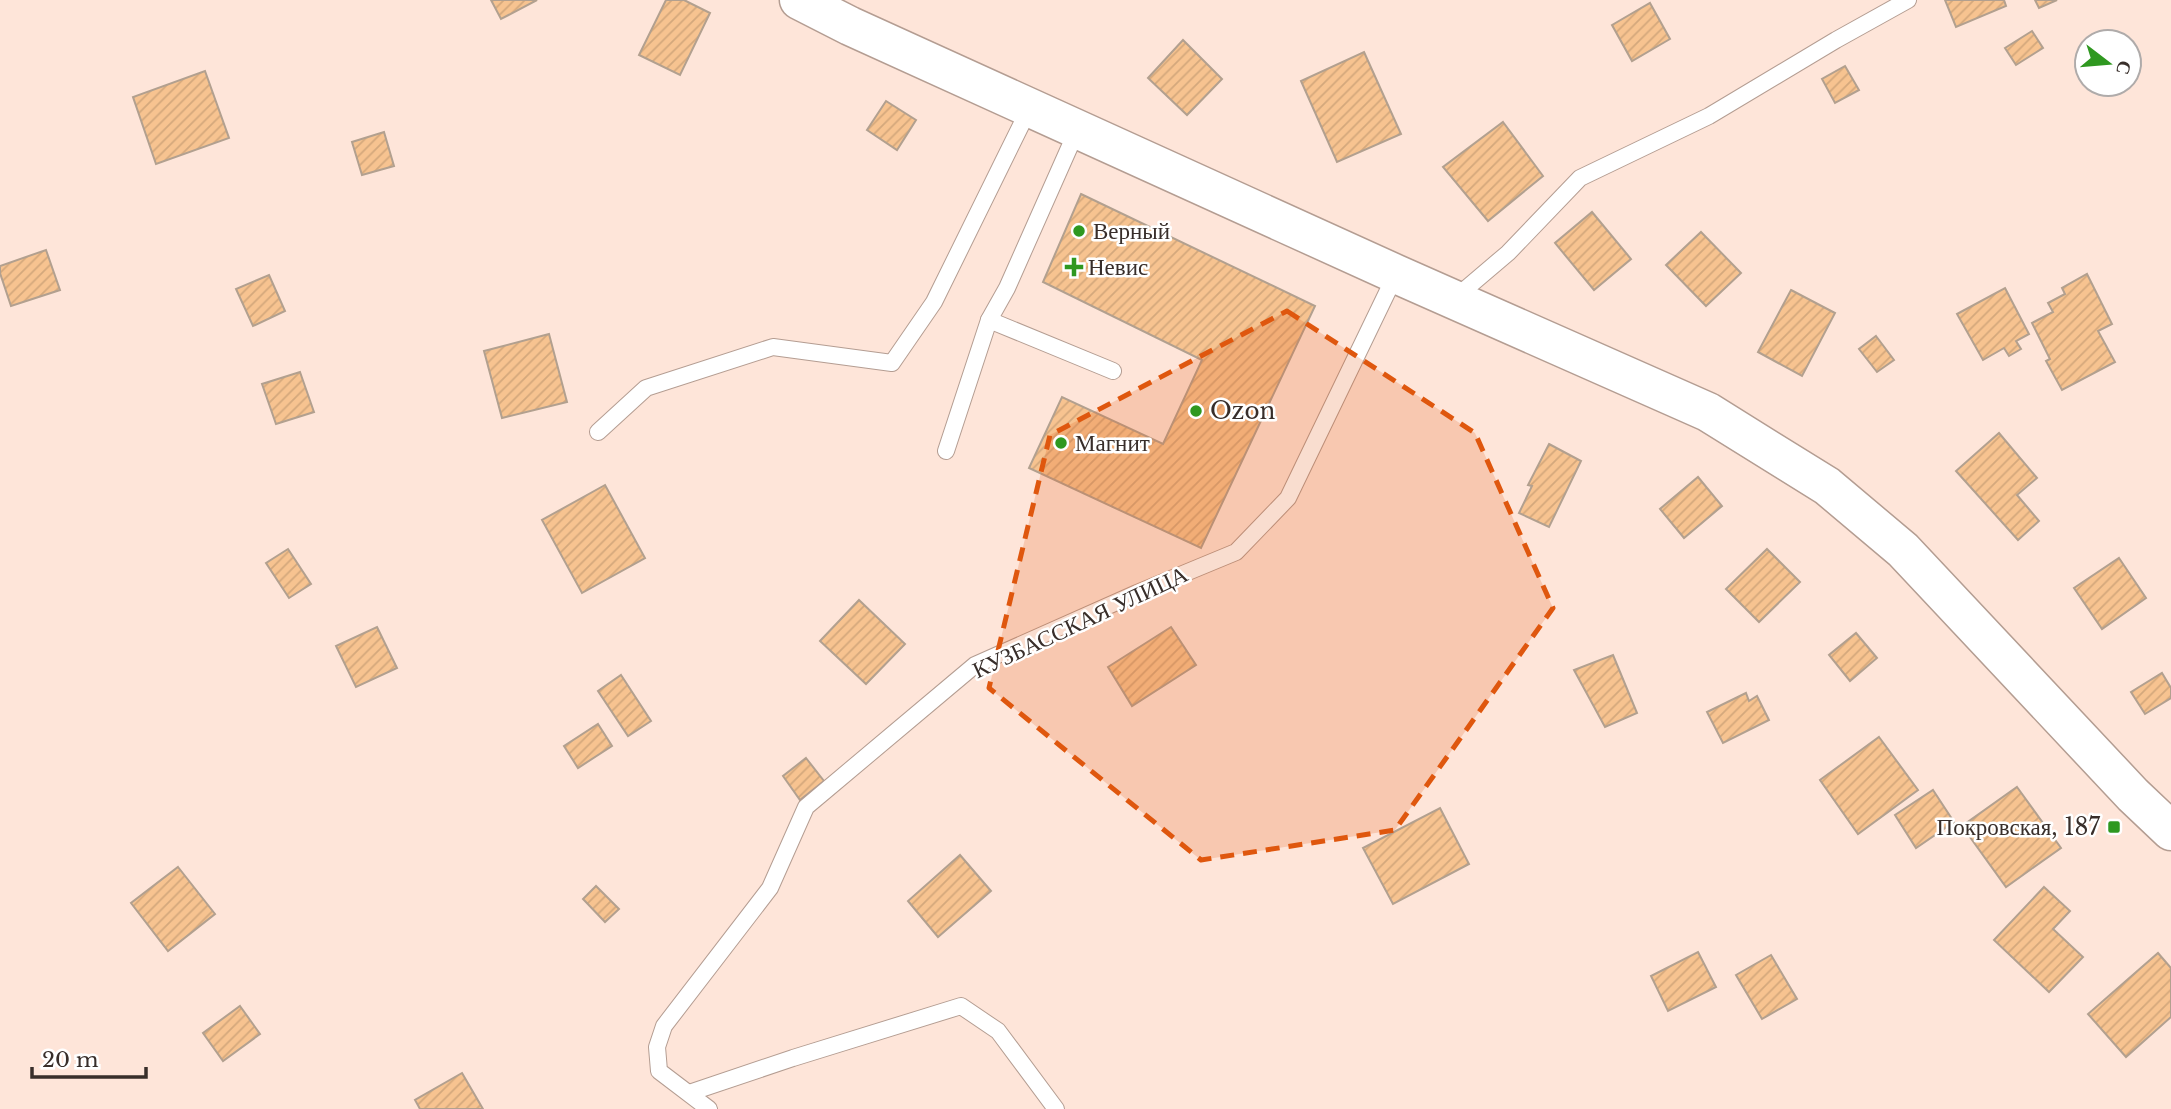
<svg xmlns="http://www.w3.org/2000/svg" width="2171" height="1109" viewBox="0 0 2171 1109" font-family="'Libre Baskerville',serif">
  <style>
    .building { fill: url(#building-hatch); stroke: #b2a08f; stroke-width: 2 }
    .lines { fill: none; stroke-linecap: round; stroke-linejoin: round }
    .service-casing { stroke: #b49d92; stroke-width: 18 }
    .secondary-casing { stroke: #b49d92; stroke-width: 41 }
    .service { stroke: #fff; stroke-width: 16 }
    .secondary { stroke: #fff; stroke-width: 38 }
    .marked { fill: #df570e; fill-opacity: 0.2; stroke: #df570e; stroke-width: 5; stroke-dasharray: 14 9; stroke-linejoin: round }
    .poi-dot { fill: #2f9820; stroke: #fff; stroke-width: 2.5 }
    .labels { text-anchor: middle; stroke-width: 5; stroke-linejoin: round; paint-order: stroke }
    .poi-label { font-size: 23px; fill: #382e2a; stroke: #fff; text-anchor: start }
    .street-label { font-size: 23px; fill: #382e2a; stroke: #fff }
  </style>
  <defs>
    <pattern id="building-hatch" width="6" height="6" patternUnits="userSpaceOnUse" patternTransform="scale(1.75)"><rect width="6" height="6" fill="#f7c390"/><path d="M-1 1l2-2M0 6l6-6M5 7l2-2" fill="none" stroke="#d4a87c"/></pattern>
  </defs>
  <rect width="100%" height="100%" fill="#fee5d9"/>
  <!-- building -->
  <g class="building">
    <polygon points="491,0 537,0 501,19"/>
    <polygon points="666,0 684,0 710,13 680,75 639,55"/>
    <polygon points="1945,0 2004,0 2006,6 1956,27"/>
    <polygon points="2035,0 2057,0 2039,8"/>
    <polygon points="1650,3 1670,39 1632,61 1612,25"/>
    <polygon points="2032,31 2043,48 2016,65 2005,48"/>
    <polygon points="1183,40 1222,79 1187,115 1148,78"/>
    <polygon points="1364,52 1401,134 1337,162 1301,81"/>
    <polygon points="1845,66 1859,90 1835,103 1822,79"/>
    <polygon points="205,71 229,138 156,164 133,97"/>
    <polygon points="886,101 916,120 897,150 867,130"/>
    <polygon points="1503,122 1543,176 1488,221 1443,167"/>
    <polygon points="384,132 394,166 362,175 352,142"/>
    <polygon points="1081,194 1315,306 1201,548 1029,468 1062,397 1163,444 1202,360 1043,282"/>
    <polygon points="1592,212 1631,259 1594,290 1555,243"/>
    <polygon points="1701,232 1741,273 1706,306 1666,265"/>
    <polygon points="46,250 60,290 11,306 0,273 0,266"/>
    <polygon points="2087,274 2112,324 2098,331 2115,362 2062,390 2046,361 2050,359 2032,323 2053,312 2048,303 2065,294 2062,288"/>
    <polygon points="269,275 285,311 253,326 236,289"/>
    <polygon points="2005,288 2029,334 2016,341 2021,349 2009,356 2004,348 1983,360 1957,314"/>
    <polygon points="1791,290 1835,313 1802,376 1758,352"/>
    <polygon points="549,334 567,402 502,418 484,351"/>
    <polygon points="1876,336 1894,360 1877,372 1859,349"/>
    <polygon points="300,372 314,412 276,424 262,384"/>
    <polygon points="1999,433 2037,478 2017,495 2039,521 2018,540 1956,471"/>
    <polygon points="1549,444 1581,461 1549,527 1519,513 1532,486 1528,485"/>
    <polygon points="1698,477 1722,506 1684,538 1660,509"/>
    <polygon points="605,485 645,558 582,593 542,520"/>
    <polygon points="288,549 311,584 289,598 266,563"/>
    <polygon points="1767,549 1800,582 1759,622 1726,589"/>
    <polygon points="2119,558 2146,598 2102,629 2074,588"/>
    <polygon points="859,600 905,644 866,684 820,641"/>
    <polygon points="377,627 397,668 356,687 336,646"/>
    <polygon points="1171,627 1196,665 1132,706 1108,667"/>
    <polygon points="1856,633 1877,658 1850,681 1829,655"/>
    <polygon points="1613,655 1637,713 1605,727 1574,670"/>
    <polygon points="2162,673 2171,688 2171,698 2145,714 2131,692"/>
    <polygon points="621,675 651,721 628,736 598,691"/>
    <polygon points="1746,693 1749,701 1757,696 1769,720 1723,743 1707,712"/>
    <polygon points="598,724 612,746 578,768 564,746"/>
    <polygon points="1879,737 1918,790 1858,834 1820,780"/>
    <polygon points="806,758 824,781 800,800 783,776"/>
    <polygon points="2017,787 2061,848 2006,887 1962,826"/>
    <polygon points="1933,790 1954,822 1916,848 1895,815"/>
    <polygon points="1440,808 1469,864 1393,904 1363,848"/>
    <polygon points="960,855 991,891 938,937 908,901"/>
    <polygon points="178,867 215,914 168,951 131,903"/>
    <polygon points="596,886 619,909 605,922 583,899"/>
    <polygon points="2044,887 2070,911 2053,929 2083,957 2049,992 1994,940"/>
    <polygon points="1698,952 1716,987 1668,1011 1651,976"/>
    <polygon points="2158,953 2171,968 2171,1017 2126,1057 2088,1014"/>
    <polygon points="1771,955 1797,999 1762,1019 1736,975"/>
    <polygon points="240,1006 260,1034 223,1061 203,1033"/>
    <polygon points="462,1073 483,1109 420,1109 415,1100"/>
  </g>
  <g class="lines">
    <defs>
      <g id="service">
        <polyline points="1455,298 1508,253 1580,178 1709,116 1836,40 1908,0"/>
        <polyline points="989,320 1113,371"/>
        <polyline points="598,432 646,388 773,347 892,363 934,302 1030,107"/>
        <polyline points="946,451 989,320 1007,288 1078,128"/>
        <polyline points="689,1093 793,1058 961,1006 998,1031 1056,1109"/>
        <polyline points="709,1109 659,1071 657,1047 664,1026 770,888 806,807 975,665 1137,593 1236,552 1288,498 1396,274"/>
      </g>
      <polyline id="secondary" points="799,0 850,26 1396,274 1708,412 1827,486 1903,550 2133,795 2171,831"/>
    </defs>
    <!-- service casing -->
    <use href="#service" class="service-casing"/>
    <!-- secondary casing -->
    <use href="#secondary" class="secondary-casing"/>
    <!-- service -->
    <use href="#service" class="service"/>
    <!-- secondary -->
    <use href="#secondary" class="secondary"/>
  </g>
  <!-- marked area -->
  <path class="marked" d="M1287 311 1475 433 1553 608 1395 830 1201 860 989 688 1050 435Z"/>
  <!-- markers -->
  <g class="poi-dot">
    <circle cx="1079" cy="231" r="7"/>
    <path d="M1070.5 256.5h7v7h7v7h-7v7h-7v-7h-7v-7h7z"/>
    <circle cx="1196" cy="411" r="7"/>
    <circle cx="1061" cy="443" r="7"/>
    <rect x="2107" y="820" width="14" height="14" rx="3.5"/>
  </g>
  <g class="labels">
    <!-- poi labels -->
    <g class="poi-label">
      <text x="1093" y="239">Верный</text>
      <text x="1088" y="275">Невис</text>
      <text x="1210" y="419">Ozon</text>
      <text x="1075" y="451">Магнит</text>
      <text x="2100" y="835" text-anchor="end">Покровская, 187</text>
    </g>
    <!-- street labels -->
    <g class="street-label">
      <text transform="translate(1080 622) rotate(-25)" y="8">КУЗБАССКАЯ УЛИЦА</text>
    </g>
  </g>
  <!-- north arrow -->
  <g transform="translate(2108 63) rotate(106)"><circle r="33" fill="#ffffff" stroke="#afabaa" stroke-width="2"/>
  <path d="M0-5L12 26L0 18L-12 26Z" fill="#2f9820"/>
  <text y="-10" font-size="19" font-weight="bold" text-anchor="middle" fill="#382e2a">С</text>
  </g>
  <!-- scale -->
  <path d="M32 1067v10h114v-10" fill="none" stroke="#382e2a" stroke-width="3.5"/>
  <text x="42" y="1067" font-size="21" fill="#382e2a" stroke="#ffffff" stroke-width="5" paint-order="stroke">20 m</text>
</svg>
